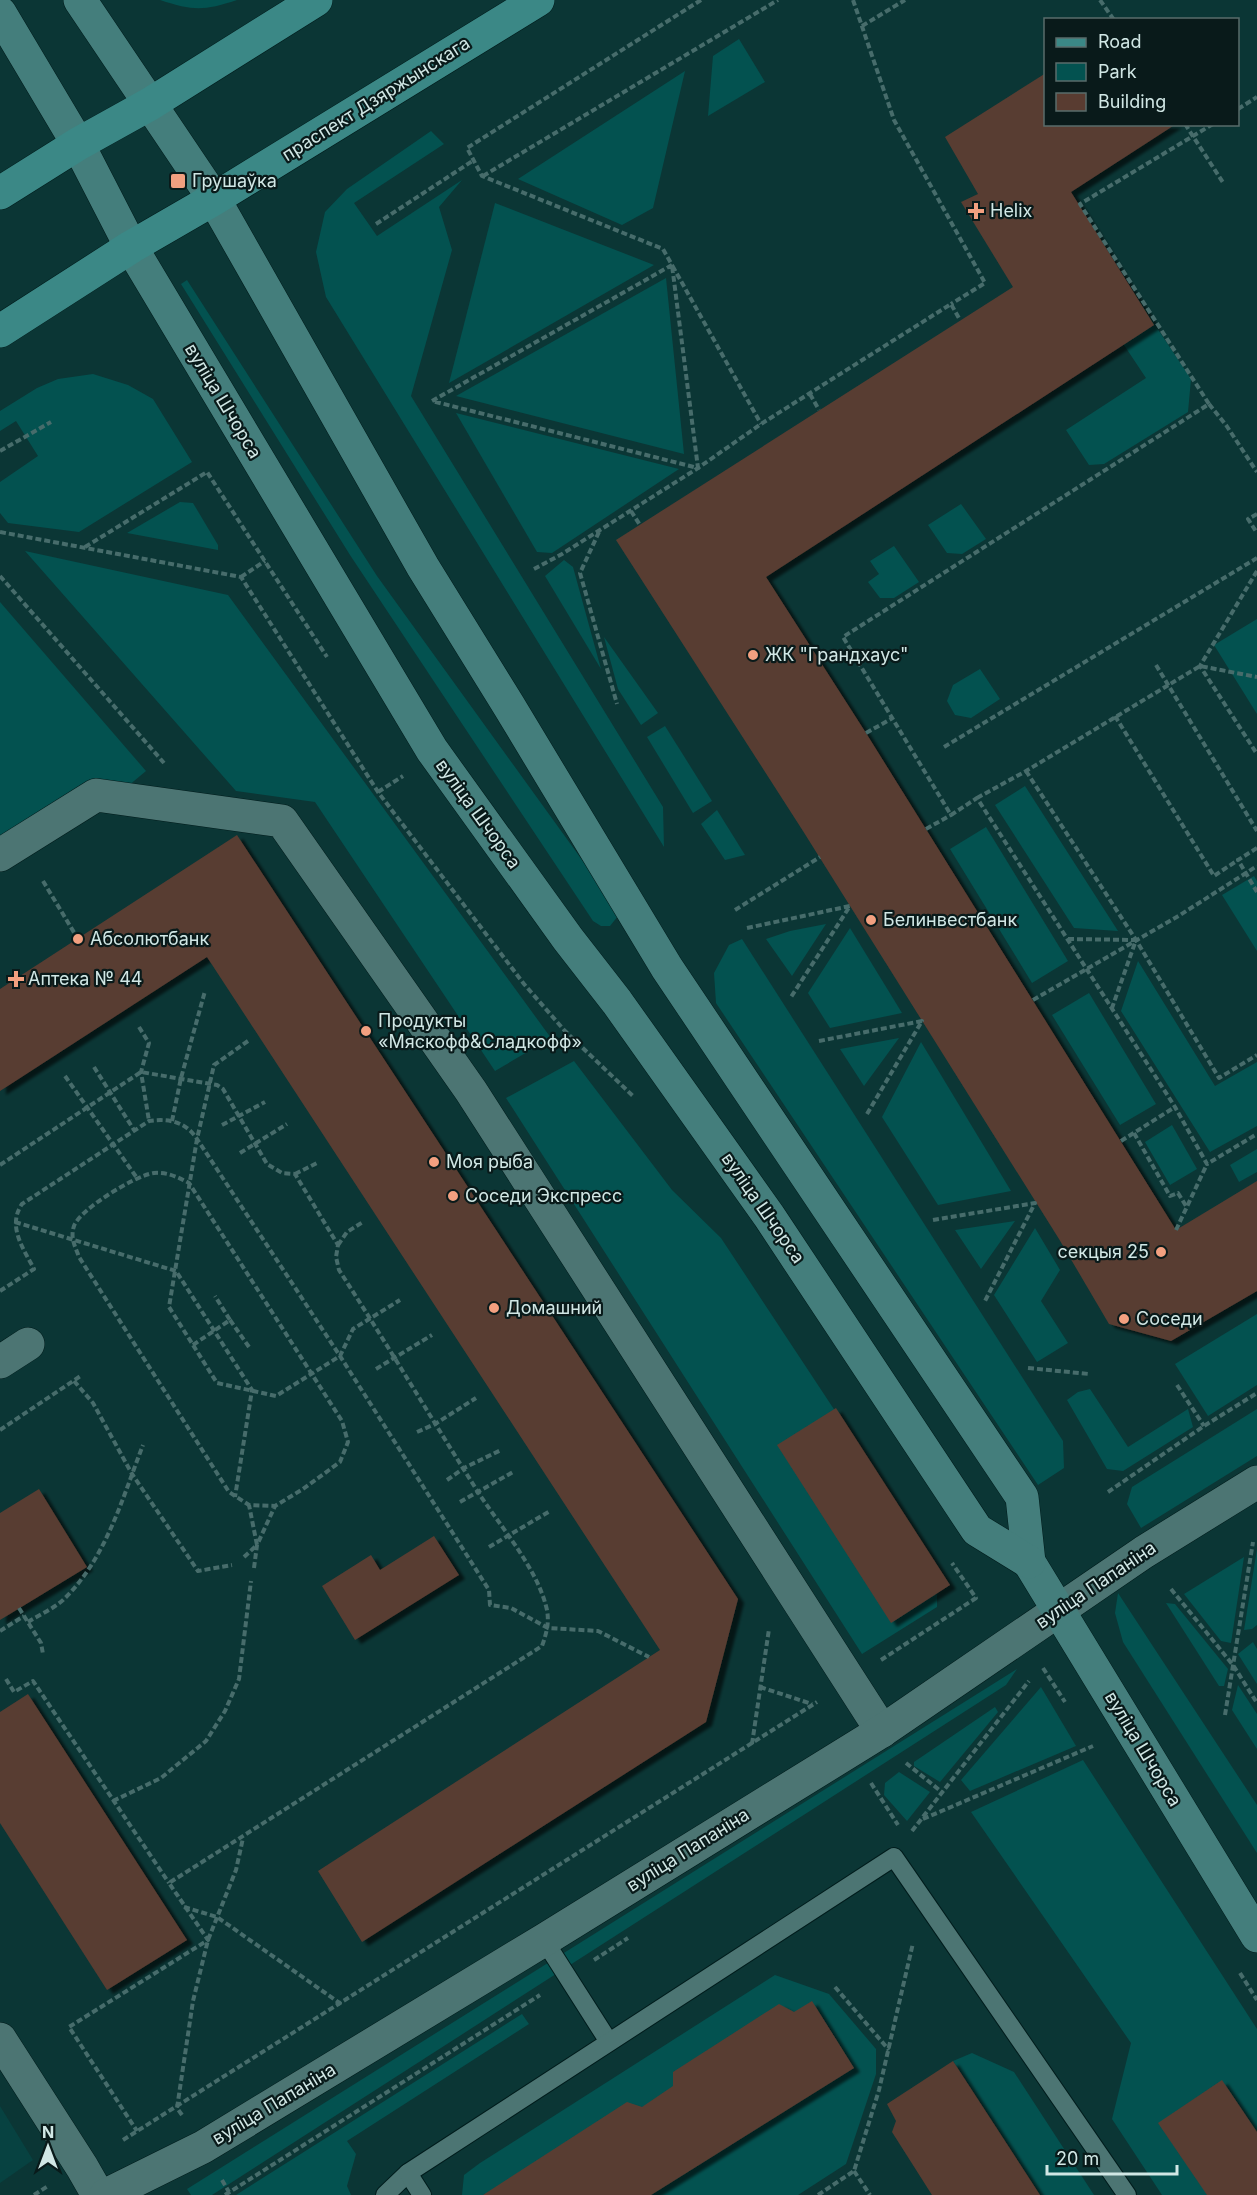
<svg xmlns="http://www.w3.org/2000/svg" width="1257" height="2195" viewBox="0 0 1257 2195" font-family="Inter,sans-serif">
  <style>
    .built { fill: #074241 }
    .green { fill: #035250 }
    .building { fill: #593c31; filter: url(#shadow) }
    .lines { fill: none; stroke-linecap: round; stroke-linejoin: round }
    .lane-casing { stroke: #001c1c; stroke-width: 20 }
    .street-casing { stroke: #001c1c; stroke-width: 34 }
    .secondary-casing { stroke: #001c1c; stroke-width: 34 }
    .primary-casing { stroke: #001c1c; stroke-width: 34 }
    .path { stroke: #476c6b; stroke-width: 4; stroke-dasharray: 6 3; stroke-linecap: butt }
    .lane { stroke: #4c7573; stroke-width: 18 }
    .street { stroke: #4c7573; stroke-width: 33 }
    .secondary { stroke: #447e7c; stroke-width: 33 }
    .primary { stroke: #3b8886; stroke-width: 33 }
    .poi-dot { fill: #f2a080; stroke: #091a1a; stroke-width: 2 }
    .labels { text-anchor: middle; stroke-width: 4.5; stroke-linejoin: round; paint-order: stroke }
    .street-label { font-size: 18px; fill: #d1e7e5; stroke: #091a1a }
    .poi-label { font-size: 18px; fill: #d1e7e5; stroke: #091a1a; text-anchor: start }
  </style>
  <defs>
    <filter id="shadow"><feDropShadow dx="6" dy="4" stdDeviation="1.5" flood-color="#0009"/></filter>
  </defs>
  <rect width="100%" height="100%" fill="#0b3635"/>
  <!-- built -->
  <polygon class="built" points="0,2106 33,2160 0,2183"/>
  <!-- green -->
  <g class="green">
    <path d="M160 0H237C204 11 193 11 160 0Z"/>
    <polygon points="739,39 765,82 708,116 713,56"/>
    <polygon points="685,71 653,208 622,225 518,179"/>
    <polygon points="431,131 444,144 354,203 377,236 462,180 439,207 452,250 411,396 663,807 664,847 326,297 316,252 325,212 347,189"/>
    <polygon points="495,203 654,265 449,383"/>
    <polygon points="666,278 684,454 456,396"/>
    <polygon points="187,280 377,576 616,907 618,916 610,926 601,926 593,921 350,555 181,284"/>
    <polygon points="1131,289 1191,379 1188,412 1104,464 1089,465 1066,430 1146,378 1100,309"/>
    <polygon points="93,374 128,385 153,399 192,462 79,532 8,523 0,513 0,482 38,456 16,421 0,431 0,411 37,388 58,379"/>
    <polygon points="456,413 679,469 552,553 537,552"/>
    <polygon points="180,502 193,503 218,545 218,550 127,533"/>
    <polygon points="961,504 986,539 962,554 947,553 928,525"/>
    <polygon points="894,546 919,582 894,598 880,598 868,582 879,574 870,561"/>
    <polygon points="25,551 228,595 551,1038 495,1071 315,802 236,791"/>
    <polygon points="564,560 573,567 601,669 545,576"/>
    <polygon points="0,602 146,771 128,786 0,841"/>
    <polygon points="1257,619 1257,714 1214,645"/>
    <polygon points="604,637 658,713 641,725 618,689"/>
    <polygon points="980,669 1000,699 971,718 955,715 947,701 953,685"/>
    <polygon points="665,726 712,801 693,813 647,737"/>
    <polygon points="1025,786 1118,931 1074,928 995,805"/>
    <polygon points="717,810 745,855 725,860 701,824"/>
    <polygon points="986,827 1068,961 1032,983 950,849"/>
    <polygon points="1254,876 1257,881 1257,951 1222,895"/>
    <polygon points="826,924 792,976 766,939 790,931"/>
    <polygon points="850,928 902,1013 830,1028 808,993"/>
    <polygon points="742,939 1063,1441 1064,1468 1038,1485 716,1003 714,973 729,945"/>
    <polygon points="1138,961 1215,1086 1257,1062 1257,1126 1210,1152 1121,1011"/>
    <polygon points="1089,993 1156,1104 1120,1125 1052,1015"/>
    <polygon points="899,1038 864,1086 840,1049"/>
    <polygon points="921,1042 1011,1191 938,1205 882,1117"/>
    <polygon points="574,1061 672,1190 721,1238 950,1585 937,1593 937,1607 862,1654 506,1098"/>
    <polygon points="1172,1125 1197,1169 1170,1185 1145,1142"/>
    <polygon points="1257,1149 1257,1172 1239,1182 1230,1165"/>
    <polygon points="1015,1221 981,1269 955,1230"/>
    <polygon points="1035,1228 1060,1270 1041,1301 1068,1343 1037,1362 994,1295"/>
    <polygon points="1257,1314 1257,1385 1208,1416 1175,1364"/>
    <polygon points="1090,1389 1128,1447 1188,1409 1193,1427 1123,1471 1107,1469 1067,1400 1078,1392"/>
    <polygon points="1257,1409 1257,1456 1141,1528 1127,1504 1132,1487"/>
    <polygon points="1257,1549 1257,1625 1252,1629 1244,1630"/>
    <polygon points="1244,1557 1231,1643 1221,1641 1184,1594"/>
    <polygon points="1118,1593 1257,1805 1257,1853 1123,1642 1115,1613"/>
    <polygon points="1166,1603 1175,1604 1228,1669 1224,1686 1219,1686"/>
    <polygon points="1253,1642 1257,1649 1257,1684 1238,1654"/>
    <polygon points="1017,1669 1006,1685 212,2195 191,2195 187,2189"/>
    <polygon points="1238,1685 1257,1714 1257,1749 1232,1710"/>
    <polygon points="1041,1687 1076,1746 970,1791 961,1780"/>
    <polygon points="995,1707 998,1712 940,1782 914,1766 914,1762"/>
    <polygon points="1083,1760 1257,2029 1257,2195 1162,2195 1112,2119 1131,2043 971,1812"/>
    <polygon points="899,1772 930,1792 907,1821 884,1795 885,1783"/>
    <polygon points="775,1975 829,1994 876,2049 876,2074 846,2164 798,2195 462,2195 464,2175 480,2163"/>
    <polygon points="522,2014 529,2024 347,2141 356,2154 347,2186 351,2195 236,2195"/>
    <polygon points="972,2053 1014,2072 1094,2195 1040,2195 953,2061"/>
  </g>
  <!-- building -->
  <g class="building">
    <polygon points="1046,73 1046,124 1176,124 1071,192 1154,325 766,577 866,733 1176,1230 1257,1181 1257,1291 1171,1341 1109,1324 1059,1239 803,831 616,540 1013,287 961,202 978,194 945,137"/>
    <polygon points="237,835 738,1599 706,1722 362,1942 318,1871 660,1650 207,957 0,1091 0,989"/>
    <polygon points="836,1408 950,1585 891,1623 777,1445"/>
    <polygon points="39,1489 87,1567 0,1620 0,1513"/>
    <polygon points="434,1536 459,1575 355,1640 322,1586 371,1555 380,1570"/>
    <polygon points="28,1694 187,1940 107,1990 0,1823 0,1712"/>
    <polygon points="812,2001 854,2068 651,2195 483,2195 627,2102 642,2107 673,2086 673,2072 779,2004 794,2012"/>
    <polygon points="953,2061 1040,2195 932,2195 892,2132 896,2121 887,2104"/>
    <polygon points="1222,2080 1257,2132 1257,2195 1207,2195 1158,2123"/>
  </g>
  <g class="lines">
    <defs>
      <g id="lane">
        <polyline points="544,1940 609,2042"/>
        <polyline points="385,2195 408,2173"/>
        <polyline points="422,2195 408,2173 894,1857 1127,2195"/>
      </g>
      <g id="street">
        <polyline points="0,855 96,795 282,821 471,1091 882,1731"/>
        <polyline points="0,1362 28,1344"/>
        <polyline points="0,2039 82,2167 98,2195"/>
        <polyline points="106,2195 203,2147 544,1940 882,1731 1144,1552 1257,1482"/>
      </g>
      <g id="secondary">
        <polyline points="80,0 214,199 423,567 509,706 667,968 1022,1497 1029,1562 1257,1936"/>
        <polyline points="0,13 78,144 131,247 432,750 568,939 617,1002 769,1216 977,1530 1029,1562"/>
      </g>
      <g id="primary">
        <polyline points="0,193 78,144 150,104 316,0"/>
        <polyline points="0,331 131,247 214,199 538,0"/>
      </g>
    </defs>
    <!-- lane casing -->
    <use href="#lane" class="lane-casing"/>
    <!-- street casing -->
    <use href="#street" class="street-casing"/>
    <!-- secondary casing -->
    <use href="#secondary" class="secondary-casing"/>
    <!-- primary casing -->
    <use href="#primary" class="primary-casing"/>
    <!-- path -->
    <g class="path">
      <polyline points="701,0 467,148 482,176 663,249 672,265 432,401 698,468 672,265 761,424"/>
      <polyline points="853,0 894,120 985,283 951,304"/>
      <polyline points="1100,0 1114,20"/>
      <polyline points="862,26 905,0"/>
      <polyline points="1238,109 1257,97"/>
      <polyline points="1185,124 1224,184"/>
      <polyline points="1213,124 1080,204 1209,404 843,637 951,815 977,798 1175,1107 1207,1164 1257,1134"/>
      <polyline points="483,176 778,0"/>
      <polyline points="376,224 474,160"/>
      <polyline points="810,394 819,410"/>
      <polyline points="1209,404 1226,425 1257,472"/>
      <polyline points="0,451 51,422"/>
      <polyline points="631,511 640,525"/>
      <polyline points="1257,514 1248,519 1257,533"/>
      <polyline points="0,532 241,577 378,792 524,984 565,1031 634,1097"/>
      <polyline points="599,532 580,573 617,704"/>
      <polyline points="85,547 207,472 327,657"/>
      <polyline points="534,569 562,554 698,468 761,424 951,304 960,320"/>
      <polyline points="1257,571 1200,666 1257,754"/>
      <polyline points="0,576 164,763"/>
      <polyline points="241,577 265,561"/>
      <polyline points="1156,665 1257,831"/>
      <polyline points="1115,716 1214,876 1238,860"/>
      <polyline points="866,733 891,719"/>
      <polyline points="944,747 1257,558"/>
      <polyline points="1026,771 1136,940 1219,1078 1257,1055"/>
      <polyline points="378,792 403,776"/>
      <polyline points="977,798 1026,771 1200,666 1257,677"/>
      <polyline points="926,829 951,815"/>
      <polyline points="1257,848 1238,860 1257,892"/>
      <polyline points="43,881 78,939"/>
      <polyline points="735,910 820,857"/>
      <polyline points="747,928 850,906 791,997"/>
      <polyline points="1068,939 1136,940 1112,1008"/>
      <polyline points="1033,1000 1180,915 1257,866"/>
      <polyline points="139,1027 149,1043 141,1072 149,1121"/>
      <polyline points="248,1041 214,1065 197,1139 169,1307 217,1383 276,1396 340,1356 353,1329 400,1300"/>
      <polyline points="819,1041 922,1021 867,1114"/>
      <polyline points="94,1067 134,1130"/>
      <polyline points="65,1076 137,1178"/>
      <polyline points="172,1121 181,1078 205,991"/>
      <polyline points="222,1125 265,1102"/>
      <polyline points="1134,1133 1170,1196 1178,1193 1186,1206"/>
      <polyline points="1121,1141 1175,1107"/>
      <polyline points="240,1153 287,1124"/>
      <path d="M0 1165 141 1072 217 1085 223 1089 267 1164 282 1173 295 1174 338 1245 336 1257 339 1270C387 1344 431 1418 478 1492 500 1526 536 1567 546 1606 550 1620 547 1632 542 1646L169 1883 208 1940 69 2027 137 2131"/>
      <polyline points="295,1174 319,1162"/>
      <polyline points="933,1220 1035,1203 985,1301"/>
      <polyline points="15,1222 176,1271 252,1390 235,1497"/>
      <polyline points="1176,1230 1207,1164"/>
      <polyline points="338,1245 347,1232 363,1222"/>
      <path d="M0 1291 34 1269C23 1248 7 1226 22 1204L149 1121C169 1118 186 1122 197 1139L340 1356 489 1590 490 1605 511 1608 548 1628 598 1631 649 1657"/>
      <polyline points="230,1320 249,1347"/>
      <polyline points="193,1345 230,1320 215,1296"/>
      <polyline points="1028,1368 1089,1374"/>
      <polyline points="376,1369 432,1335"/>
      <polyline points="74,1381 93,1403 132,1474 198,1571 232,1565"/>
      <polyline points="1177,1385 1204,1426"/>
      <polyline points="0,1430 82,1375"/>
      <polyline points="417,1432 435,1424 476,1398"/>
      <polyline points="447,1480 464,1468 501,1450"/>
      <polyline points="1108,1492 1204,1426 1257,1393"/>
      <polyline points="460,1502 513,1472"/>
      <polyline points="489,1547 550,1511"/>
      <polyline points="244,1557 257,1545 249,1505"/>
      <path d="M254 1568 257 1545 275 1506 303 1489 340 1462 348 1442 342 1421 189 1183C178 1177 167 1172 154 1173 136 1175 80 1209 74 1226 70 1238 75 1246 79 1257L229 1492 249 1505 275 1506"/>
      <polyline points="1171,1589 1233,1665 1257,1703"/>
      <polyline points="19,1608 41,1643 43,1654"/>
      <path d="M28 1622C39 1615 53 1609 63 1600 106 1559 122 1499 143 1445"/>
      <polyline points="0,1631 24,1616"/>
      <polyline points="881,1660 976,1598 952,1563"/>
      <polyline points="1043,1668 1065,1702"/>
      <polyline points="6,1679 14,1692 33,1681 169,1883"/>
      <polyline points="760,1687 812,1704"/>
      <polyline points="1225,1715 1253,1542"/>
      <polyline points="752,1744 769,1629"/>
      <polyline points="906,1763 943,1793"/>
      <polyline points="871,1783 898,1825"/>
      <polyline points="113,1801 161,1778 206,1741 225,1711 239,1679 251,1581"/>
      <polyline points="923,1819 1093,1746"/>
      <polyline points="912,1831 1029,1681"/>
      <polyline points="184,1907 217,1917 341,2004"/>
      <polyline points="594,1960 628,1938"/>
      <polyline points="1240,1973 1257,2000"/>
      <polyline points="835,1987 889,2050"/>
      <polyline points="182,2115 177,2108 193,2001 208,1940 236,1870 243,1838"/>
      <polyline points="123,2140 817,1702"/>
      <polyline points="854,2171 870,2195"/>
      <polyline points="222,2180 229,2192"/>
      <polyline points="34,2195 48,2186"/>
      <polyline points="225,2195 540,1995"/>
      <polyline points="818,2195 854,2171 879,2090 913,1943"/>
    </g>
    <!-- lane -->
    <use href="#lane" class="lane"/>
    <!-- street -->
    <use href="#street" class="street"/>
    <!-- secondary -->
    <use href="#secondary" class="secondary"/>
    <!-- primary -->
    <use href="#primary" class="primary"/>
  </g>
  <!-- markers -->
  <g class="poi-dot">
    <rect x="170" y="173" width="16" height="16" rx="3"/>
    <path d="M973 202h6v6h6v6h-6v6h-6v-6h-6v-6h6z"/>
    <circle cx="753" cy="655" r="6"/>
    <circle cx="871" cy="920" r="6"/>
    <circle cx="78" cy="939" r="6"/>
    <path d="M13 970h6v6h6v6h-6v6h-6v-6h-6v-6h6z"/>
    <circle cx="366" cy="1031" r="6"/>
    <circle cx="434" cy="1162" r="6"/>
    <circle cx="453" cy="1196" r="6"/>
    <circle cx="1161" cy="1252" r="6"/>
    <circle cx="494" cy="1308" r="6"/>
    <circle cx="1124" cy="1319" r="6"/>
  </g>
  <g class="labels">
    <!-- street labels -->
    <g class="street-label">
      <text transform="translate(376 99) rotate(-32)" y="6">праспект Дзяржынскага</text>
      <text transform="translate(223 401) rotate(59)" y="6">вуліца Шчорса</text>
      <text transform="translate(478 814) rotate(54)" y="6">вуліца Шчорса</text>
      <text transform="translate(763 1208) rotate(55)" y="6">вуліца Шчорса</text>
      <text transform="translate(1096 1585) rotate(-34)" y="6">вуліца Папаніна</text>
      <text transform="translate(1143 1749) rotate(59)" y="6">вуліца Шчорса</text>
      <text transform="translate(688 1850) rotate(-32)" y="6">вуліца Папаніна</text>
      <text transform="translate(274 2104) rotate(-31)" y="6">вуліца Папаніна</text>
    </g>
    <!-- poi labels -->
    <g class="poi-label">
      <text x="192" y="187">Грушаўка</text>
      <text x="990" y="217">Helix</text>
      <text x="765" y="661">ЖК "Грандхаус"</text>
      <text x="883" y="926">Белинвестбанк</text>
      <text x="90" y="945">Абсолютбанк</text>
      <text x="28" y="985">Аптека № 44</text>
      <text x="378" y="1027">Продукты<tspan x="378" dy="21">«Мяскофф&amp;Сладкофф»</tspan></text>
      <text x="446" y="1168">Моя рыба</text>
      <text x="465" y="1202">Соседи Экспресс</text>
      <text x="1149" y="1258" text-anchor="end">секцыя 25</text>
      <text x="506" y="1314">Домашний</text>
      <text x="1136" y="1325">Соседи</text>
    </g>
  </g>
  <!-- legend -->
  <rect x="1044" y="18" width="195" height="108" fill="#091a1a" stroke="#596c6b" stroke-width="1.5"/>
  <rect x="1056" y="38" width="30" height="9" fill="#3b8886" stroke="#596c6b" stroke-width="1.5"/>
  <text x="1098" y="48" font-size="18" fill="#d1e7e5">Road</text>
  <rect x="1056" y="63" width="30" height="18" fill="#035250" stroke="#596c6b" stroke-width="1.5"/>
  <text x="1098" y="78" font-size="18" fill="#d1e7e5">Park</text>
  <rect x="1056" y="93" width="30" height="18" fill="#593c31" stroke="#596c6b" stroke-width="1.5"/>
  <text x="1098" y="108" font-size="18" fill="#d1e7e5">Building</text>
  <!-- north arrow -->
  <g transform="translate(48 2147)" stroke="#091a1a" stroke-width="4.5" paint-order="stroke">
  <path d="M0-4.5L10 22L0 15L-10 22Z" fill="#d1e7e5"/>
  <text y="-9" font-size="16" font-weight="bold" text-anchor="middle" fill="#d1e7e5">N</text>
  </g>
  <!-- scale -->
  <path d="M1047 2165v9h130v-9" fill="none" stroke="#d1e7e5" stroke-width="3"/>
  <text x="1056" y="2165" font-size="18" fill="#d1e7e5" stroke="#091a1a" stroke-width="4.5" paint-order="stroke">20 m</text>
</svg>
